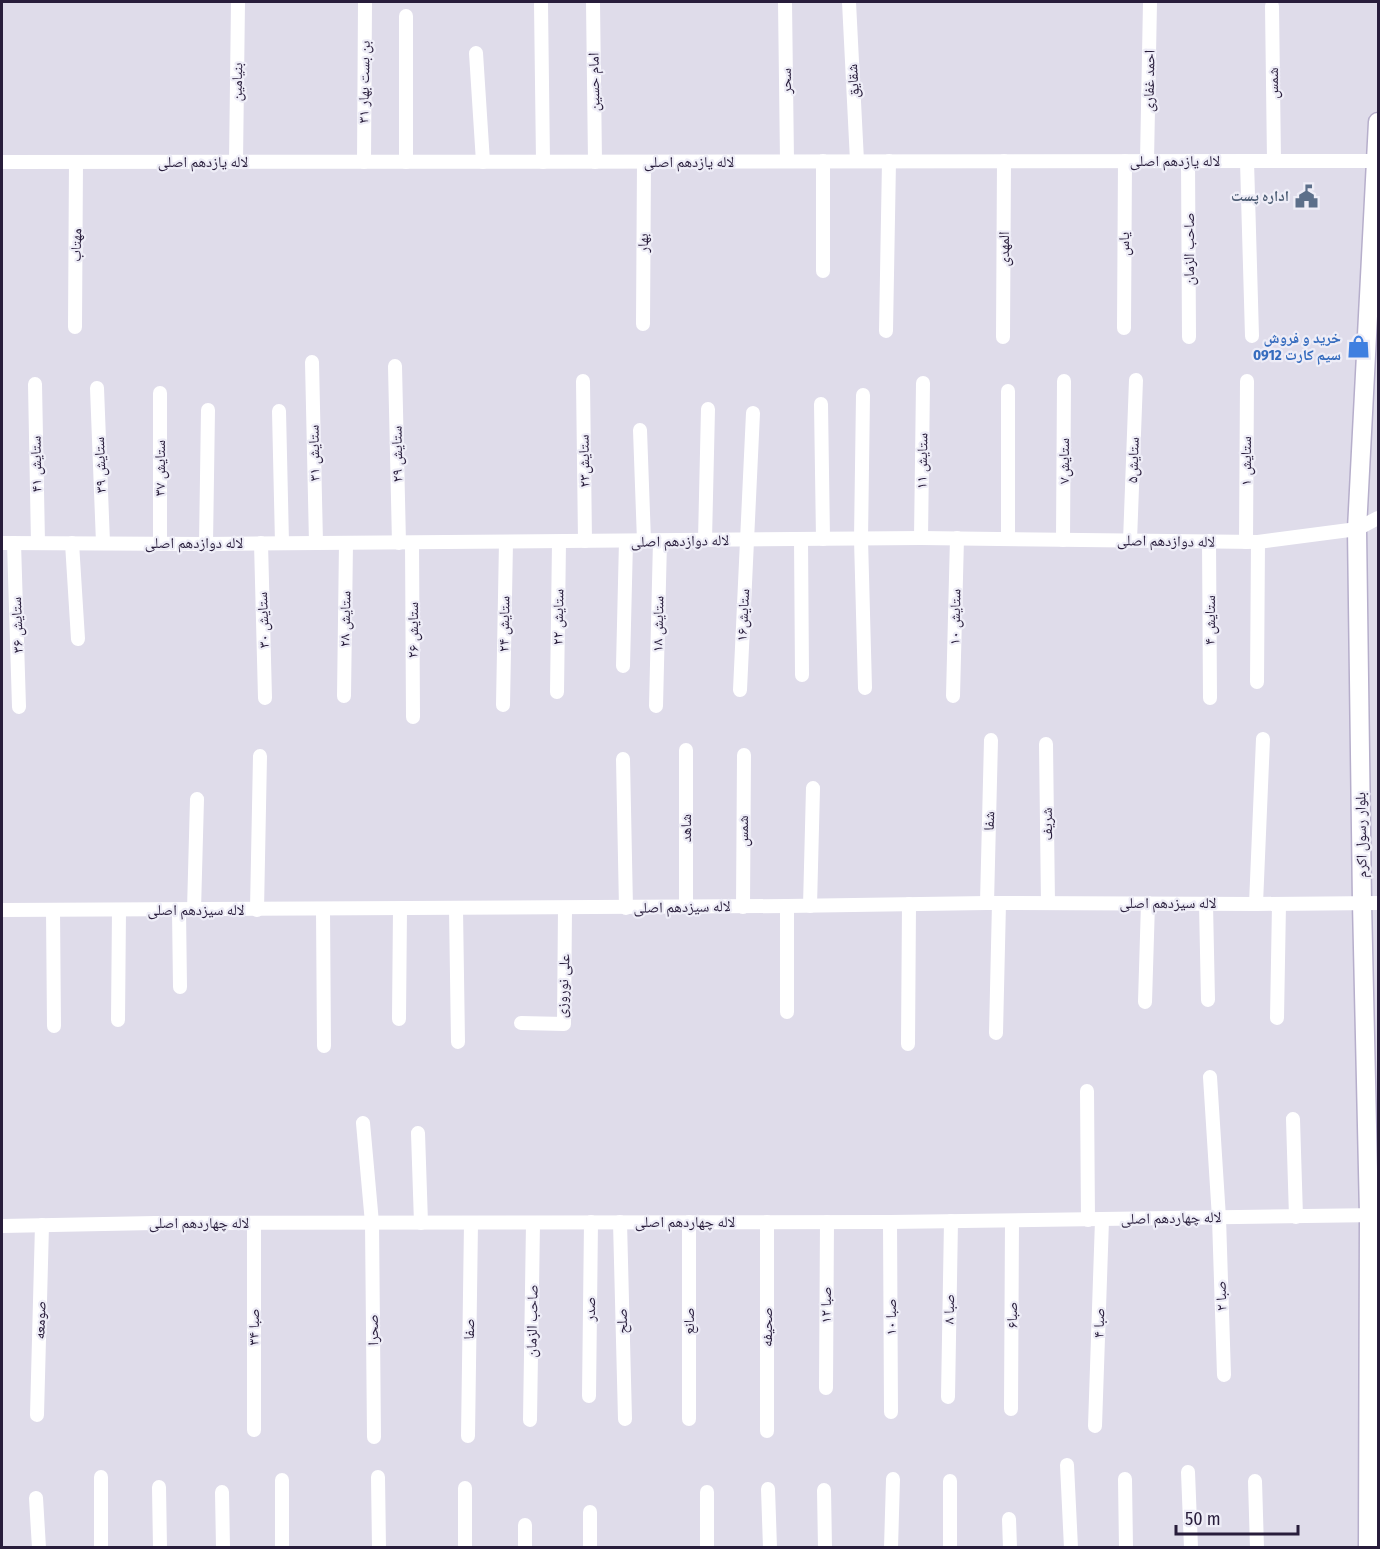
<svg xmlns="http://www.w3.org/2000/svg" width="1380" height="1549" viewBox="0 0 1380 1549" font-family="'Fira Sans Condensed','Noto Naskh Arabic',sans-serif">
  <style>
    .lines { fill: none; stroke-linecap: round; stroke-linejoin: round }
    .secondary-casing { stroke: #b6aecb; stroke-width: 21 }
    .street { stroke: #fff; stroke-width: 14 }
    .secondary { stroke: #fff; stroke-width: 18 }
    .labels { text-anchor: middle; stroke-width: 4.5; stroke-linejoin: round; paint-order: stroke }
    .street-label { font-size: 15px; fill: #281d3b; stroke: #eeedf7 }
    .service-label { font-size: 15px; font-weight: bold; fill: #4e5e75; stroke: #eeedf7; text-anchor: end }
    .shop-label { font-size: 15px; font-weight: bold; fill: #366cbe; stroke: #eeedf7; text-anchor: end }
  </style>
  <rect width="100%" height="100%" fill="#dfdcea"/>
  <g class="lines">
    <defs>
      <polyline id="secondary" points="1368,1548 1369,1215 1362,903 1357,529 1378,122"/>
    </defs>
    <!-- secondary casing -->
    <use href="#secondary" class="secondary-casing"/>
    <!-- street -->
    <g class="street">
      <polyline points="593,2 595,162"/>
      <polyline points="785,2 787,161"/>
      <polyline points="849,2 857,161"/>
      <polyline points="541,4 543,162"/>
      <polyline points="1272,6 1274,161"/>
      <polyline points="406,16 406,162"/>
      <polyline points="476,53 483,162"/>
      <polyline points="823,161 823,271"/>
      <polyline points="1147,161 1150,2"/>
      <polyline points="1188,161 1189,337"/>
      <polyline points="1247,161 1252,336"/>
      <polyline points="2,162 1378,161"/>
      <polyline points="236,162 238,2"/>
      <polyline points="364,162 365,2"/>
      <polyline points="643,324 644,162"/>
      <polyline points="75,327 76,162"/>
      <polyline points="1124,328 1125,161"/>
      <polyline points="886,331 889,161"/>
      <polyline points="1003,337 1004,161"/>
      <polyline points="312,362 316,543"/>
      <polyline points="395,366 399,543"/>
      <polyline points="583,381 585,541"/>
      <polyline points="35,384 38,543"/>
      <polyline points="97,388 103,543"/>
      <polyline points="863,395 861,539 865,688"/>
      <polyline points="821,404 823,539"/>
      <polyline points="279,411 282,543"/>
      <polyline points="640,430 644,541"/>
      <polyline points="921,538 923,383"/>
      <polyline points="801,539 802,675"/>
      <polyline points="1008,539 1008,391"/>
      <polyline points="705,540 708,409"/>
      <polyline points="1063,540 1064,381"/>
      <polyline points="1130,541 1136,380"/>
      <polyline points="1209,541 1210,698"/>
      <polyline points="1246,542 1247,381"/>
      <polyline points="2,543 206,544 921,538 1258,542 1357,529 1378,518"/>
      <polyline points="14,543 19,707"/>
      <polyline points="72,543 78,639"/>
      <polyline points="160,543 160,393"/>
      <polyline points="261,543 265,698"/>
      <polyline points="412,543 413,717"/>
      <polyline points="206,544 208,410"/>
      <polyline points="623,666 626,541"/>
      <polyline points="1257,682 1258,542"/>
      <polyline points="740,690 753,413"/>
      <polyline points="557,692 559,542"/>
      <polyline points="344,696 346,543"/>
      <polyline points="953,696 957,538"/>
      <polyline points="503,705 506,542"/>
      <polyline points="656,706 660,541"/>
      <polyline points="1046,744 1048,903"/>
      <polyline points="623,759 626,908"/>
      <polyline points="987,903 991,740"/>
      <polyline points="1206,904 1208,1000"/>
      <polyline points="1256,904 1263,739"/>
      <polyline points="810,906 813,788"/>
      <polyline points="686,907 686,750"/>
      <polyline points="743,907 744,755"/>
      <polyline points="456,909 458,1042"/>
      <polyline points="2,910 787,906 987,903 1256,904 1378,903"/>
      <polyline points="53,910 54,1026"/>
      <polyline points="179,910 180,987"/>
      <polyline points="194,910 197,799"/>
      <polyline points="257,910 260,756"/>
      <polyline points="323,910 324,1046"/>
      <polyline points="1145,1002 1148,903"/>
      <polyline points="787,1012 787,906"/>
      <polyline points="1277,1018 1279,904"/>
      <polyline points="399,1019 400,909"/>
      <polyline points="118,1020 119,910"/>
      <polyline points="521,1023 564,1024 565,908"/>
      <polyline points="996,1033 999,903"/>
      <polyline points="908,1044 909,904"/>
      <polyline points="1210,1077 1219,1218 1224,1375"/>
      <polyline points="1087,1091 1088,1220"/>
      <polyline points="1293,1119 1296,1217"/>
      <polyline points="363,1123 372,1223 374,1437"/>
      <polyline points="418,1133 421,1223"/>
      <polyline points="620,1222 625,1419"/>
      <polyline points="890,1222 891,1412"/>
      <polyline points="2,1226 155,1223 890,1222 1378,1215"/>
      <polyline points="826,1388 827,1222"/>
      <polyline points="589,1396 591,1222"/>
      <polyline points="948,1397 951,1221"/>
      <polyline points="1011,1409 1012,1221"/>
      <polyline points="37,1415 42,1225"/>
      <polyline points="689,1419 689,1222"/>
      <polyline points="530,1420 533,1223"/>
      <polyline points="1095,1426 1102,1220"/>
      <polyline points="254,1430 254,1223"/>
      <polyline points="767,1431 767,1222"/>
      <polyline points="468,1436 471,1223"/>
      <polyline points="1067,1465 1071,1548"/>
      <polyline points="1188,1472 1191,1548"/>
      <polyline points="378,1477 379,1548"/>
      <polyline points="1125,1479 1126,1548"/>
      <polyline points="282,1480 282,1548"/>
      <polyline points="1255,1481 1257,1548"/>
      <polyline points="159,1487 160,1548"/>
      <polyline points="465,1488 465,1548"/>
      <polyline points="768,1489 770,1548"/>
      <polyline points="824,1490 825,1548"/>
      <polyline points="222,1492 223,1548"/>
      <polyline points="707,1492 707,1548"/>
      <polyline points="36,1498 39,1548"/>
      <polyline points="590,1512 590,1548"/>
      <polyline points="1009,1519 1010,1548"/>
      <polyline points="101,1548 101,1477"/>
      <polyline points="525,1548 525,1525"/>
      <polyline points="891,1548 893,1479"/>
      <polyline points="950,1548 950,1481"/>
    </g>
    <!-- secondary -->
    <use href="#secondary" class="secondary"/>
  </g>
  <!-- icons -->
  <defs>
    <symbol id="civic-bare" viewBox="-9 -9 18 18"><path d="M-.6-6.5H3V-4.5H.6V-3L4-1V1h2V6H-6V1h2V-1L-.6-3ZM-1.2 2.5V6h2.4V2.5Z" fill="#5c6f8a" stroke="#eeedf7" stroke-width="2.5" paint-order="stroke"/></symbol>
    <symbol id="shop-bare" viewBox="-9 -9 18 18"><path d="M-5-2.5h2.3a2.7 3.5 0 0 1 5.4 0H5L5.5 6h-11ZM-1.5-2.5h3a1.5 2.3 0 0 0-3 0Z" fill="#3f7fe0" stroke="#eeedf7" stroke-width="2.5" paint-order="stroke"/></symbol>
  </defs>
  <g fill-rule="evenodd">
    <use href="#civic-bare" x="1290" y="180" width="33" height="33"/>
    <use href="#shop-bare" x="1342" y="330" width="33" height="33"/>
  </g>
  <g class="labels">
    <!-- street labels -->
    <g class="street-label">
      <text transform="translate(786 81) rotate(-91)" y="5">سحر</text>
      <text transform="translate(853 81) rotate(-93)" y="5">شقایق</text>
      <text transform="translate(1149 81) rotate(-89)" y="5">احمد غفاری</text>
      <text transform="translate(237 82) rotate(-89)" y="5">بنیامین</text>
      <text transform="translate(364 82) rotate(-89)" y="5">بن بست بهار ٣١</text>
      <text transform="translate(594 82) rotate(-91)" y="5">امام حسین</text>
      <text transform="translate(1273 83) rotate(-90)" y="5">شمس</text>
      <text x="1175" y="166">لاله یازدهم اصلی</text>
      <text x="203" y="167">لاله یازدهم اصلی</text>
      <text x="689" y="167">لاله یازدهم اصلی</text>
      <text transform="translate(643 243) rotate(-90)" y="5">بهار</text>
      <text transform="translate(1124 244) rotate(-90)" y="5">یاس</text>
      <text transform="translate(76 245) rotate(-89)" y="5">مهتاب</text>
      <text transform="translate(1004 249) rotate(-90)" y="5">المهدی</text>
      <text transform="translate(1189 249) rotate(-90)" y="5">صاحب الزمان</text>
      <text transform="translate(314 453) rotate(-91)" y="5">ستایش ۳۱</text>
      <text transform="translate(397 454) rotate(-91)" y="5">ستایش ۲۹</text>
      <text transform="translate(1133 460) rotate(-88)" y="5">ستایش۵</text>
      <text transform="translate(584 461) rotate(-91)" y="5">ستایش۲۳</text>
      <text transform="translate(922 461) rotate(-89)" y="5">ستایش ۱۱</text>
      <text transform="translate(1064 461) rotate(-90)" y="5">ستایش۷</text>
      <text transform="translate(1246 461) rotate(-90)" y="5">ستایش ۱</text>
      <text transform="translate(36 464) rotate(-91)" y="5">ستایش ۴۱</text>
      <text transform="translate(100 465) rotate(-92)" y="5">ستایش ۳۹</text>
      <text transform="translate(160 468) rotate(-90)" y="5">ستایش ۳۷</text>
      <text transform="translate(680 541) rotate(-1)" y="5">لاله دوازدهم اصلی</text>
      <text transform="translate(1166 541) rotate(1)" y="5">لاله دوازدهم اصلی</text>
      <text x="194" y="548">لاله دوازدهم اصلی</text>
      <text transform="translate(743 615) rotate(-87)" y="5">ستایش۱۶</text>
      <text transform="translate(558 617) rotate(-89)" y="5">ستایش ۲۲</text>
      <text transform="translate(955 617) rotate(-89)" y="5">ستایش ۱۰</text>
      <text transform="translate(345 619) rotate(-89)" y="5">ستایش ۲۸</text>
      <text transform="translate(263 620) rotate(-92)" y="5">ستایش ۳۰</text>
      <text transform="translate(1210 620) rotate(-90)" y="5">ستایش ۴</text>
      <text transform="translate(504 624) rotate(-89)" y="5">ستایش ۲۴</text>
      <text transform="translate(658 624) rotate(-89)" y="5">ستایش ۱۸</text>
      <text transform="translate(17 625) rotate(-92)" y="5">ستایش ۳۶</text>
      <text transform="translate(413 630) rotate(-90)" y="5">ستایش ۲۶</text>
      <text transform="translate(989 821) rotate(-88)" y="5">شفا</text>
      <text transform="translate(1047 824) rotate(-91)" y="5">شریف</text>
      <text transform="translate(686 828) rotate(-90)" y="5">شاهد</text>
      <text transform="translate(743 831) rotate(-90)" y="5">شمس</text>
      <text transform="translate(1361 835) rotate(-91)" y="5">بلوار رسول اکرم</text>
      <text x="1168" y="908">لاله سیزدهم اصلی</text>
      <text transform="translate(682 907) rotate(-1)" y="5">لاله سیزدهم اصلی</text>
      <text x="196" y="915">لاله سیزدهم اصلی</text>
      <text transform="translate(563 986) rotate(-87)" y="5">علی نوروزی</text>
      <text transform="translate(1171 1218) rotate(-1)" y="5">لاله چهاردهم اصلی</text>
      <text x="685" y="1227">لاله چهاردهم اصلی</text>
      <text x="199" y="1228">لاله چهاردهم اصلی</text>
      <text transform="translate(1221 1296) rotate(-92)" y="5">صبا ۲</text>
      <text transform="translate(826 1305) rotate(-90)" y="5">صبا ۱۲</text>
      <text transform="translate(590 1309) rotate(-89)" y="5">صدر</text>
      <text transform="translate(949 1309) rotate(-89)" y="5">صبا ۸</text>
      <text transform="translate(1012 1315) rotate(-90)" y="5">صبا۶</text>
      <text transform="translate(891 1317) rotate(-90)" y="5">صبا ۱۰</text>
      <text transform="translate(40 1320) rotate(-88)" y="5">صومعه</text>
      <text transform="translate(532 1321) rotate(-89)" y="5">صاحب الزمان</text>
      <text transform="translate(622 1321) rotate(-91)" y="5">صلح</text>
      <text transform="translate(689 1321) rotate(-90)" y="5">صانع</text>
      <text transform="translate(1099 1323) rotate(-88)" y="5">صبا ۴</text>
      <text transform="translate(254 1327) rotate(-90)" y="5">صبا ۳۴</text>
      <text transform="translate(767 1327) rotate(-90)" y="5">صحیفه</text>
      <text transform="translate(469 1329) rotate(-89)" y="5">صفا</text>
      <text transform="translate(373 1330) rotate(-91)" y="5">صحرا</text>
    </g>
    <!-- service labels -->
    <g class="service-label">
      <text x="1289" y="201">اداره پست</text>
    </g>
    <!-- shop labels -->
    <g class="shop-label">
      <text x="1341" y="343">خرید و فروش<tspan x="1341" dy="17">سیم کارت 0912</tspan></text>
    </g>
  </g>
  <!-- border -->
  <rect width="1380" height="1549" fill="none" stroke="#281d3b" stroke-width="6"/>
  <!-- scale -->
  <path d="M1176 1525v9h122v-9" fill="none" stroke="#281d3b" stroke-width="3"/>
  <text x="1185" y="1525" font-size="18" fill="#281d3b" stroke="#eeedf7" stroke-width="4.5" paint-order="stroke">50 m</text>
</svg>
